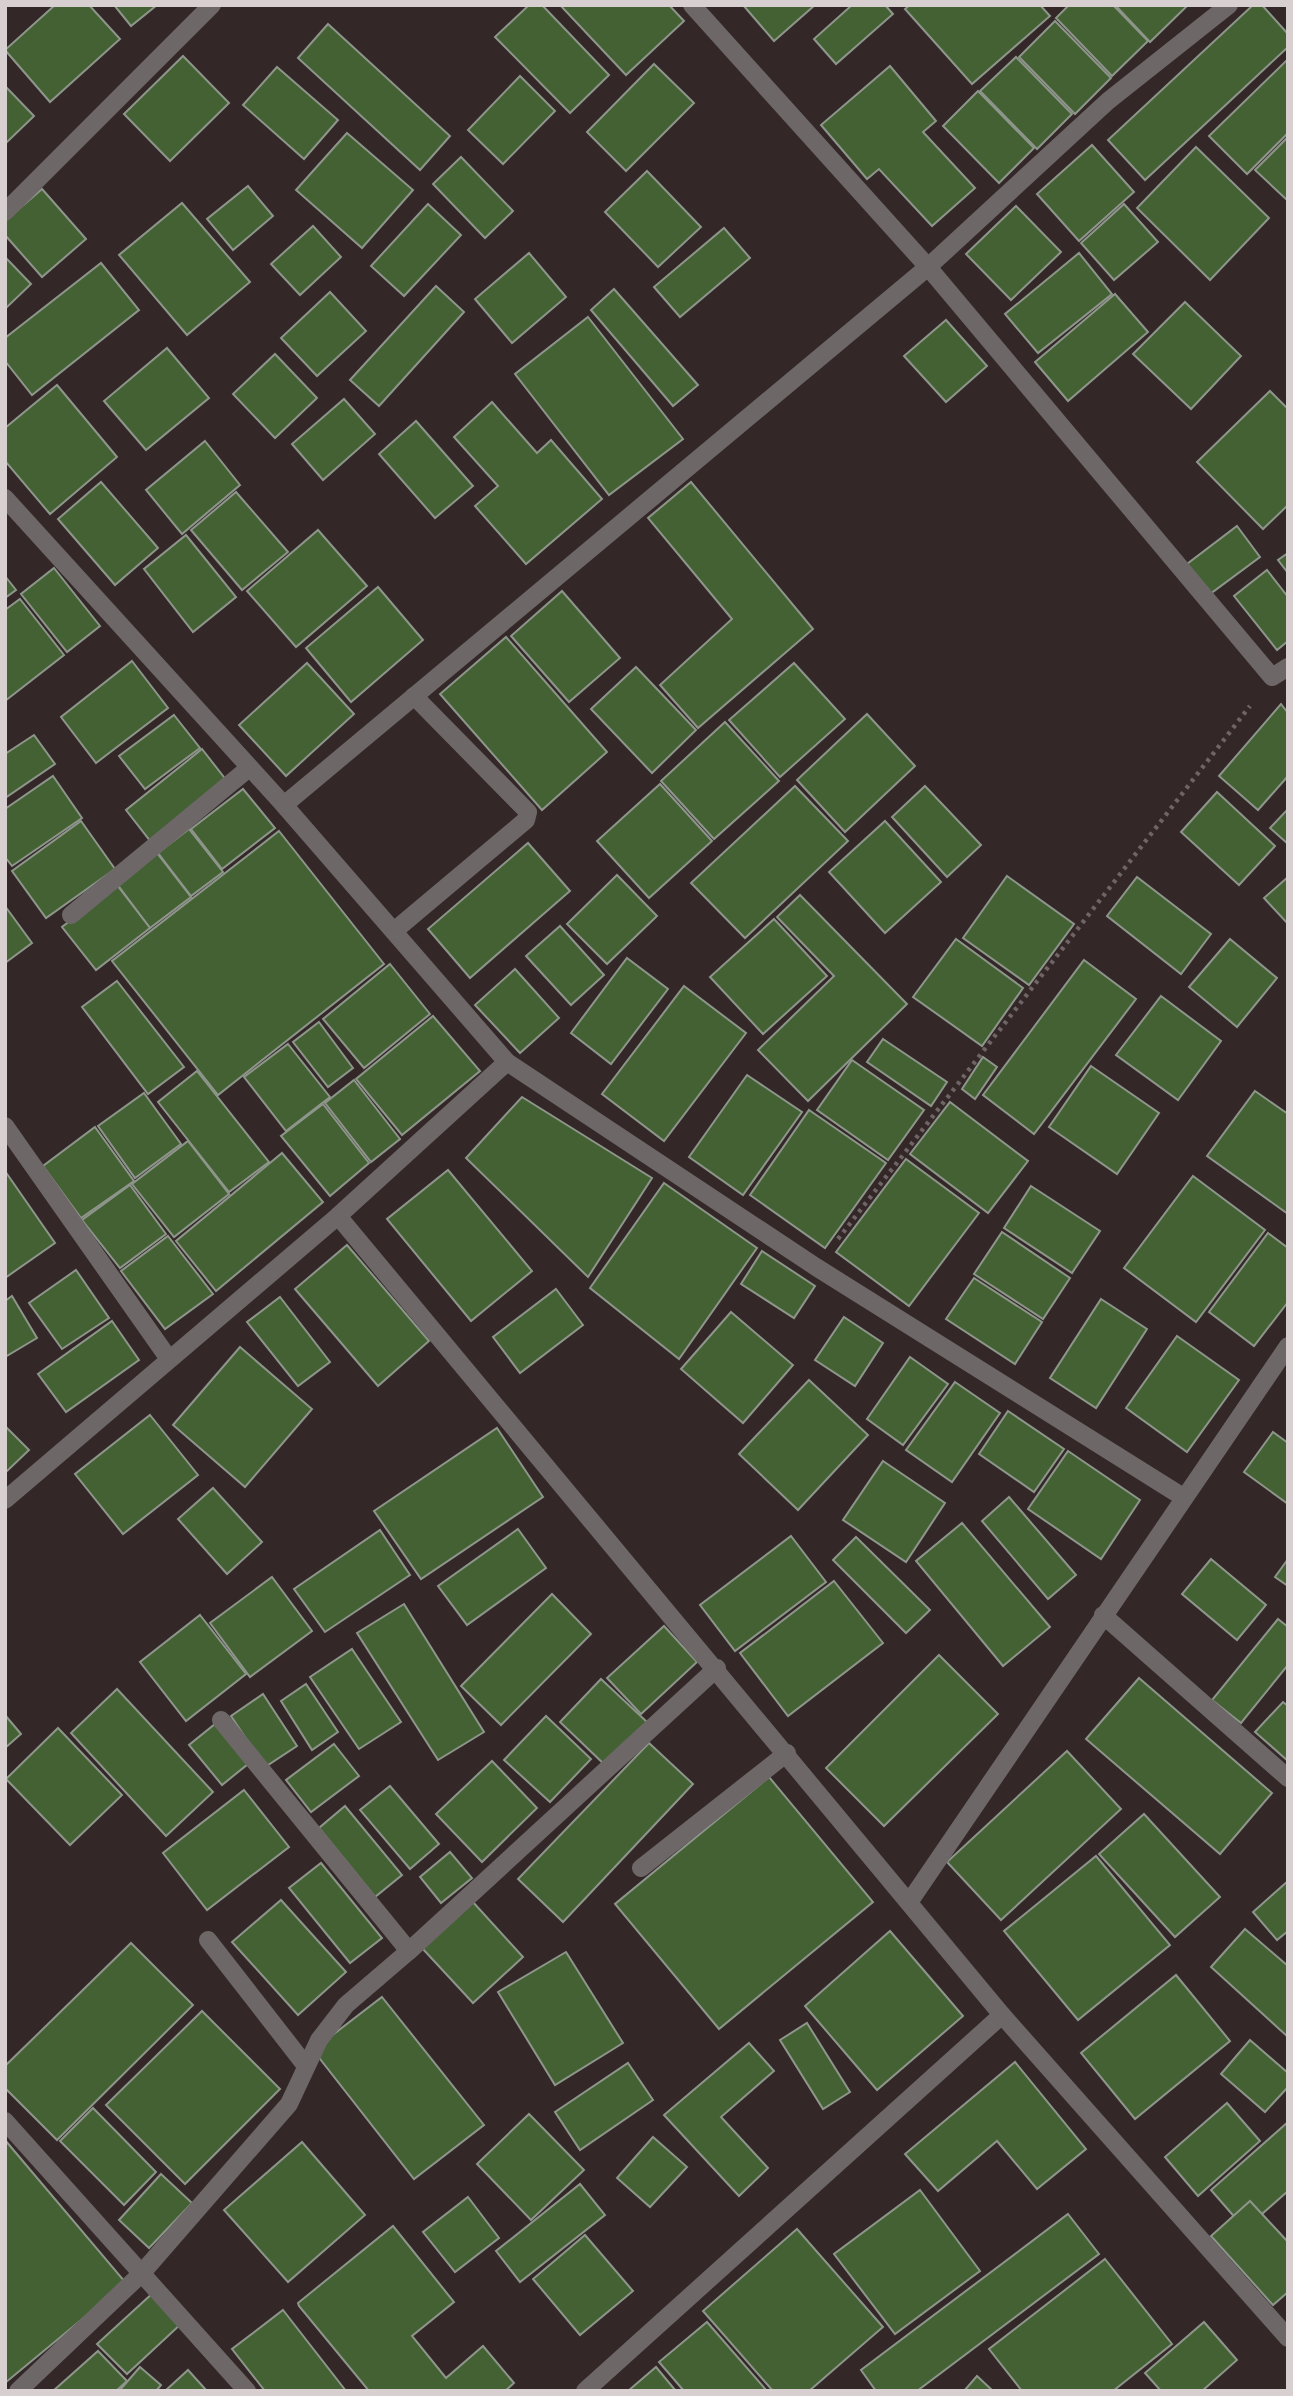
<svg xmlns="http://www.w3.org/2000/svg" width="1293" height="2396" viewBox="0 0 1293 2396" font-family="'Sofia Sans Condensed',sans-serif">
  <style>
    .building { fill: #446134; stroke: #8e968b; stroke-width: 2 }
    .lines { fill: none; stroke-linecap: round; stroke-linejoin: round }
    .path { stroke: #706566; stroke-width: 4.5; stroke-dasharray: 3.5 5; stroke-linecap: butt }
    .minor { stroke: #6d6768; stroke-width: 18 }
  </style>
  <rect width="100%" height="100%" fill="#332728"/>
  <!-- building -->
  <g class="building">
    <polygon points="55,5 89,5 120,39 50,102 5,50"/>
    <polygon points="114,5 157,5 131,26"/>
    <polygon points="529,5 542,5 609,75 570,113 495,37"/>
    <polygon points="560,5 669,5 684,21 626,75"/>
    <polygon points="743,5 815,5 774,41"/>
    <polygon points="852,5 885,5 893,14 836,64 814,39"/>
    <polygon points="910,5 1040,5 1050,16 972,84 905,9"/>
    <polygon points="1069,5 1113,5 1148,41 1112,76 1056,18"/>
    <polygon points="1115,5 1184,5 1186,7 1150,42"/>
    <polygon points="1253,5 1262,5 1288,34 1288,47 1145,180 1108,140"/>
    <polygon points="1055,21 1111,78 1075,114 1019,57"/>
    <polygon points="328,24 450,136 420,170 298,58"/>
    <polygon points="183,56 229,103 170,161 124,114"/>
    <polygon points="1016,57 1072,114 1037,149 980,91"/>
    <polygon points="1288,59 1288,133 1247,174 1209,136"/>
    <polygon points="654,64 694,103 626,171 587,132"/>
    <polygon points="890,66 936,121 923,132 975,188 932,226 879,169 867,179 821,125"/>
    <polygon points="277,67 338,120 304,159 243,105"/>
    <polygon points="520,76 555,111 503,164 468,130"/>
    <polygon points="5,86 34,116 5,144"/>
    <polygon points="978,91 1034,148 999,183 943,126"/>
    <polygon points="347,133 413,190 362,248 296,190"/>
    <polygon points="1288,137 1288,201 1255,170"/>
    <polygon points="1092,145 1134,192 1079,241 1037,194"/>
    <polygon points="1196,147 1269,218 1210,280 1137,208"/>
    <polygon points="461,157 513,211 485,238 433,184"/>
    <polygon points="647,171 701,227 658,267 605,212"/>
    <polygon points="248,186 273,216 233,250 207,219"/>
    <polygon points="42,189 86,239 42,277 5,235 5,221"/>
    <polygon points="182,203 250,282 187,335 119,255"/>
    <polygon points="428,204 461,235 404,296 371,266"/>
    <polygon points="1124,204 1158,242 1114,280 1081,243"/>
    <polygon points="1016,206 1061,252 1011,300 966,254"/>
    <polygon points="313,226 341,257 300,295 271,264"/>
    <polygon points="724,228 750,258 680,317 654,287"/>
    <polygon points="529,253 566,297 512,343 475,299"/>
    <polygon points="1079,253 1112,294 1038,353 1005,314"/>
    <polygon points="5,257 31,284 5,309"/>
    <polygon points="101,263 139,310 32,395 5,361 5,338"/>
    <polygon points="436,286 464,312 379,406 350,380"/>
    <polygon points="614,289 698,385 673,406 591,310"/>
    <polygon points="330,292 366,331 317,376 281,338"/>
    <polygon points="1115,294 1148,332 1068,401 1035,362"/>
    <polygon points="1185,302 1241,356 1191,409 1133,354"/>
    <polygon points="588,317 683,439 609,495 515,374"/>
    <polygon points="946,320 987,366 946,402 904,356"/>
    <polygon points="167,348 209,398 146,450 104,401"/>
    <polygon points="275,354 317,398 275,438 233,394"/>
    <polygon points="57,385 117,457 50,514 5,461 5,428"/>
    <polygon points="1270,391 1288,409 1288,505 1263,529 1197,462"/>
    <polygon points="344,399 375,434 323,480 292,444"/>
    <polygon points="492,402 537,453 551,440 602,499 526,564 475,506 498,486 454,437"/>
    <polygon points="416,421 473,486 435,518 379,454"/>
    <polygon points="205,441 240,485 182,534 146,490"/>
    <polygon points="101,482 158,548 115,585 58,519"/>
    <polygon points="691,482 813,629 698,728 660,685 732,619 648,518"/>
    <polygon points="236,492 288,552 242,590 191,530"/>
    <polygon points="1237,526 1260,557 1210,594 1187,564"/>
    <polygon points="318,530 367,586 296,647 247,591"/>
    <polygon points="186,535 236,597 193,632 144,569"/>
    <polygon points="1288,553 1288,573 1278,560"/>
    <polygon points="54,568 100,626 67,652 21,594"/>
    <polygon points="1267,570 1288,597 1288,641 1277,650 1234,596"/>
    <polygon points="5,576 16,590 5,598"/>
    <polygon points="378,587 423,640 351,702 306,648"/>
    <polygon points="562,591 620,658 569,702 511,636"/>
    <polygon points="20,599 64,655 5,701 5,610"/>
    <polygon points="506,637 607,752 542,810 440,694"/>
    <polygon points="132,661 168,708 96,763 61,717"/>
    <polygon points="307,663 354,714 286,776 239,725"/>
    <polygon points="794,663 845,719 780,777 729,720"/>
    <polygon points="636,667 696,730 652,773 591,709"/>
    <polygon points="1281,704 1288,713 1288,776 1258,810 1219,776"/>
    <polygon points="867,714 915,766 845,832 797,780"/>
    <polygon points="174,715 200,748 145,789 119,756"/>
    <polygon points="725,722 779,781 714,839 661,781"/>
    <polygon points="34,735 55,764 5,798 5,754"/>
    <polygon points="202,749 227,781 151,842 126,810"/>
    <polygon points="53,776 82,818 12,866 5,857 5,809"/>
    <polygon points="660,784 712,841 649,898 597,841"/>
    <polygon points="795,786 848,841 745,938 691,883"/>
    <polygon points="925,786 981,845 947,877 892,817"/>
    <polygon points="243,789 275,828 222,869 191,829"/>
    <polygon points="1217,792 1275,846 1239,885 1181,832"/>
    <polygon points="1288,809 1288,844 1270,828"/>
    <polygon points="81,821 115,869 46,918 12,871"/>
    <polygon points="885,821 941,882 885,933 829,872"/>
    <polygon points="189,829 223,872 191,896 158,853"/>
    <polygon points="279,831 384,964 218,1095 112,961"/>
    <polygon points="528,843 570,891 470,978 428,929"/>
    <polygon points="157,853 191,897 150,928 117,884"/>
    <polygon points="617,875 657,916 607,964 567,924"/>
    <polygon points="1007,876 1074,924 1029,985 963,938"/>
    <polygon points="1137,877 1211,934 1181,974 1107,916"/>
    <polygon points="1288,877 1288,924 1264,898"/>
    <polygon points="117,885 150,928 96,970 62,927"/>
    <polygon points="800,895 907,1004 808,1101 758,1050 834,976 777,917"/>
    <polygon points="5,906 32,943 5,963"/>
    <polygon points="774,919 827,976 763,1034 710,977"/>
    <polygon points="560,926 604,975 571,1005 526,956"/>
    <polygon points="956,939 1023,988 982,1046 913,997"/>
    <polygon points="1230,939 1277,978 1237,1027 1189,987"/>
    <polygon points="627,958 668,989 611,1064 571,1033"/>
    <polygon points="1084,960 1136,999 1034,1134 983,1095"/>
    <polygon points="390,964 430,1014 364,1068 323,1019"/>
    <polygon points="515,969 559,1018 520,1053 475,1005"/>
    <polygon points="117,981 184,1067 148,1094 82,1007"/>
    <polygon points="684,986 746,1033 664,1141 602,1094"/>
    <polygon points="1161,996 1221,1041 1178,1100 1116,1055"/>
    <polygon points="433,1016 480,1071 402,1135 356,1079"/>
    <polygon points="319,1022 353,1068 328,1087 293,1042"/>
    <polygon points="883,1039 947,1082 931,1106 867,1062"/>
    <polygon points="288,1044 330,1097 286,1131 244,1077"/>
    <polygon points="983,1057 997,1067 975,1099 962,1089"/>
    <polygon points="852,1060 924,1110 888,1160 817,1110"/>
    <polygon points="1091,1066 1159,1113 1117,1174 1049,1127"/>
    <polygon points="197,1071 269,1162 229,1192 158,1102"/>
    <polygon points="747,1075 802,1112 743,1195 689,1157"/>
    <polygon points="354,1080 400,1139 371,1162 325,1103"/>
    <polygon points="1255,1091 1288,1114 1288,1214 1207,1156"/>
    <polygon points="144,1093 181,1144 135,1178 98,1126"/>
    <polygon points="522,1097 652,1178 588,1277 466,1158"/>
    <polygon points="950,1102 1028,1161 988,1213 910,1154"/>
    <polygon points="323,1104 369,1163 330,1196 281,1136"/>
    <polygon points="809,1110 886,1163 825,1248 750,1195"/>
    <polygon points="95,1127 134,1181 81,1218 43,1166"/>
    <polygon points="188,1141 229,1194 174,1237 132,1184"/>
    <polygon points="282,1153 323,1202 216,1291 176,1241"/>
    <polygon points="906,1159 979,1213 909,1306 836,1252"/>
    <polygon points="448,1170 532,1271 471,1321 387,1219"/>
    <polygon points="5,1171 55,1243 5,1278"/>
    <polygon points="1193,1176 1265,1230 1196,1322 1124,1268"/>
    <polygon points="664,1183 757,1248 679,1359 590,1288"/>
    <polygon points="130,1185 166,1234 120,1268 82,1220"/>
    <polygon points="1031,1186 1100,1231 1072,1273 1004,1228"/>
    <polygon points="1002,1232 1070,1278 1043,1319 974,1274"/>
    <polygon points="1268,1233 1288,1248 1288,1302 1254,1346 1209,1312"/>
    <polygon points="168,1236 213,1294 165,1329 121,1271"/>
    <polygon points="347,1245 429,1341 378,1386 295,1289"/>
    <polygon points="762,1251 815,1286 794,1318 741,1284"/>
    <polygon points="76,1270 109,1318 62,1349 29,1303"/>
    <polygon points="974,1278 1042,1322 1015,1364 946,1319"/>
    <polygon points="556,1289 583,1325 520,1373 493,1337"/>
    <polygon points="12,1296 37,1338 5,1357 5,1301"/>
    <polygon points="280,1297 330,1362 298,1386 247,1322"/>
    <polygon points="1101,1299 1147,1329 1096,1408 1050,1378"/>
    <polygon points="731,1312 793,1365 743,1423 681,1369"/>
    <polygon points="844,1317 883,1343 855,1386 815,1360"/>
    <polygon points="112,1321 139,1360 66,1412 38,1374"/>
    <polygon points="1177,1336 1239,1380 1187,1452 1126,1408"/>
    <polygon points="240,1347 312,1409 245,1487 173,1425"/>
    <polygon points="910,1357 948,1384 903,1445 867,1419"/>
    <polygon points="809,1380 868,1435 798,1510 739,1454"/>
    <polygon points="955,1382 1000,1413 952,1482 906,1450"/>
    <polygon points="1008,1411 1064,1449 1034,1492 979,1454"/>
    <polygon points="150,1415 198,1475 123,1534 75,1474"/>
    <polygon points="5,1426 29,1450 5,1473"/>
    <polygon points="497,1428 543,1497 421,1579 374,1511"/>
    <polygon points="1273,1432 1288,1443 1288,1504 1244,1472"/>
    <polygon points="1068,1451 1140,1500 1101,1559 1028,1509"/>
    <polygon points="883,1461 945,1503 906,1562 843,1520"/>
    <polygon points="213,1488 262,1542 227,1574 178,1519"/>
    <polygon points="1009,1497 1076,1575 1048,1599 982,1521"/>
    <polygon points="962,1523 1050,1627 1003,1666 916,1561"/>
    <polygon points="518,1529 546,1568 467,1625 438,1586"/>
    <polygon points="380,1530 410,1575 325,1632 294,1589"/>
    <polygon points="791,1536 826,1582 735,1651 700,1605"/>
    <polygon points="856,1537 930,1610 906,1633 833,1560"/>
    <polygon points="1211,1559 1266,1605 1237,1640 1182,1594"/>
    <polygon points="1288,1559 1288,1586 1275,1577"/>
    <polygon points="272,1577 312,1631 250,1677 210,1623"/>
    <polygon points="834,1581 883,1643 788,1716 740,1653"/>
    <polygon points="552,1594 591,1634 501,1725 461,1686"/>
    <polygon points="404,1604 484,1732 438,1760 357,1633"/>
    <polygon points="200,1615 246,1674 186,1721 140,1662"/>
    <polygon points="1278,1619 1288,1627 1288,1665 1241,1723 1212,1700"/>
    <polygon points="664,1626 697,1662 641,1714 607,1678"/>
    <polygon points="352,1649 401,1722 359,1749 310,1677"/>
    <polygon points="939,1655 998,1714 884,1826 826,1768"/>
    <polygon points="1139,1678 1272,1793 1220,1854 1086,1739"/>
    <polygon points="601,1679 647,1722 606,1766 560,1722"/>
    <polygon points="306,1684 338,1732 312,1750 281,1701"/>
    <polygon points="117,1689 213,1792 166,1836 71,1733"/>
    <polygon points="263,1694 297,1746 265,1767 231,1716"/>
    <polygon points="1283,1702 1288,1706 1288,1761 1255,1732"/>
    <polygon points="5,1715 21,1734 5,1748"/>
    <polygon points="546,1716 591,1759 550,1802 504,1760"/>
    <polygon points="215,1724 248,1764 222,1785 189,1745"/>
    <polygon points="58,1728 122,1795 70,1845 6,1779"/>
    <polygon points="649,1743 693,1784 563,1922 518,1879"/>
    <polygon points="334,1744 359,1776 311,1812 286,1780"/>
    <polygon points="1067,1751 1121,1809 1001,1920 947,1862"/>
    <polygon points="492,1761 537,1808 482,1862 436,1814"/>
    <polygon points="769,1777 873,1902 719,2029 615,1904"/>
    <polygon points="390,1786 439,1844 410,1869 360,1810"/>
    <polygon points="244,1790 289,1847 207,1910 163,1853"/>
    <polygon points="345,1806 402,1875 375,1897 319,1828"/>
    <polygon points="1144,1814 1220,1897 1175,1937 1099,1854"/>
    <polygon points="450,1852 472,1878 441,1903 420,1877"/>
    <polygon points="1096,1856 1170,1945 1078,2020 1004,1931"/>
    <polygon points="321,1863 382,1938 350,1963 289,1888"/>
    <polygon points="1288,1881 1288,1931 1277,1940 1253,1912"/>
    <polygon points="281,1900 346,1972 298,2015 232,1942"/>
    <polygon points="472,1901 523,1957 473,2003 422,1948"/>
    <polygon points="1245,1929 1288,1966 1288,2037 1211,1967"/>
    <polygon points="890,1931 963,2016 877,2090 805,2006"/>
    <polygon points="131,1943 193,2005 57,2140 5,2088 5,2066"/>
    <polygon points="566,1952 623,2043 555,2085 498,1992"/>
    <polygon points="1176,1975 1230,2041 1135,2119 1081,2053"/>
    <polygon points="382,1997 484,2125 414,2179 313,2050"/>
    <polygon points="202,2011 280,2089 185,2184 106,2105"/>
    <polygon points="807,2023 850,2092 823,2109 780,2040"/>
    <polygon points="1250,2040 1288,2073 1288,2087 1265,2112 1221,2074"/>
    <polygon points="749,2043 774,2071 721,2117 768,2168 739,2196 664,2115"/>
    <polygon points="1015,2062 1086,2149 1037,2189 997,2141 938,2191 905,2154"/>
    <polygon points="628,2063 653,2100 580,2150 555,2112"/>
    <polygon points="1227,2103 1260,2141 1198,2196 1165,2157"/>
    <polygon points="93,2108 156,2172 124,2205 60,2141"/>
    <polygon points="529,2114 584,2170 531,2220 477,2164"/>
    <polygon points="1288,2122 1288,2191 1245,2229 1211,2190"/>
    <polygon points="653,2137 687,2167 650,2207 617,2178"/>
    <polygon points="5,2140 126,2283 5,2383"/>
    <polygon points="302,2142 365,2215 288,2282 224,2210"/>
    <polygon points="161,2174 192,2203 149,2248 119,2220"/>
    <polygon points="580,2184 605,2215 520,2282 496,2251"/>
    <polygon points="920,2190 980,2271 895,2334 834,2254"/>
    <polygon points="468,2197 499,2238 455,2272 423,2232"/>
    <polygon points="1250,2201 1288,2242 1288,2292 1273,2305 1211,2236"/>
    <polygon points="1068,2214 1099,2254 917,2391 876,2391 861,2370"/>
    <polygon points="393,2226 454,2302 412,2336 446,2378 483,2346 514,2383 505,2391 369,2391 299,2306 298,2303"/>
    <polygon points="797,2229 883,2327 809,2391 773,2391 703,2311"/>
    <polygon points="585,2235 633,2291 580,2335 533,2279"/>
    <polygon points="1105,2259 1172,2344 1113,2391 1022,2391 989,2349"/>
    <polygon points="154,2292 182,2323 127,2374 97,2344"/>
    <polygon points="283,2310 346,2391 265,2391 232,2349"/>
    <polygon points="707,2322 767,2391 684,2391 659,2362"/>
    <polygon points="1204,2322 1237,2360 1202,2391 1161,2391 1145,2373"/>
    <polygon points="98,2351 127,2381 116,2391 53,2391"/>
    <polygon points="140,2367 161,2385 156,2391 119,2391"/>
    <polygon points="656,2367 676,2391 628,2391"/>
    <polygon points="188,2370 207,2391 165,2391"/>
    <polygon points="977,2376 993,2391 964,2391"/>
  </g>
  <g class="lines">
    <!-- path -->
    <polyline class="path" points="838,1239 1250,706"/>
    <!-- minor -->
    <g class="minor">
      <polyline points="692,5 928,267 1272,677 1288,667"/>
      <polyline points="5,212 212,5"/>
      <polyline points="5,498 284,805 507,1062 816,1267 1183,1497"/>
      <polyline points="284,805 928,267 1108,101 1229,5"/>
      <polyline points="71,915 249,768"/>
      <polyline points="394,931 526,820 528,812 414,696"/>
      <polyline points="5,1126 169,1359"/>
      <polyline points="338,1216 1002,2015 1288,2338"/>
      <polyline points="5,1500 338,1216 507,1062"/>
      <polyline points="1103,1615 1288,1778"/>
      <polyline points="221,1720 409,1951"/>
      <polyline points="641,1868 787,1753"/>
      <polyline points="910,1901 1288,1346"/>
      <polyline points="208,1940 306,2066"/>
      <polyline points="5,2121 247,2391"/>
      <polyline points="18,2391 141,2274 289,2104 319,2040 346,2005 409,1951 717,1668"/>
      <polyline points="585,2391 1002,2015"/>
    </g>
  </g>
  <!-- border -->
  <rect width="1293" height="2396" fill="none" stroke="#d8cfd1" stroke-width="14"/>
</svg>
